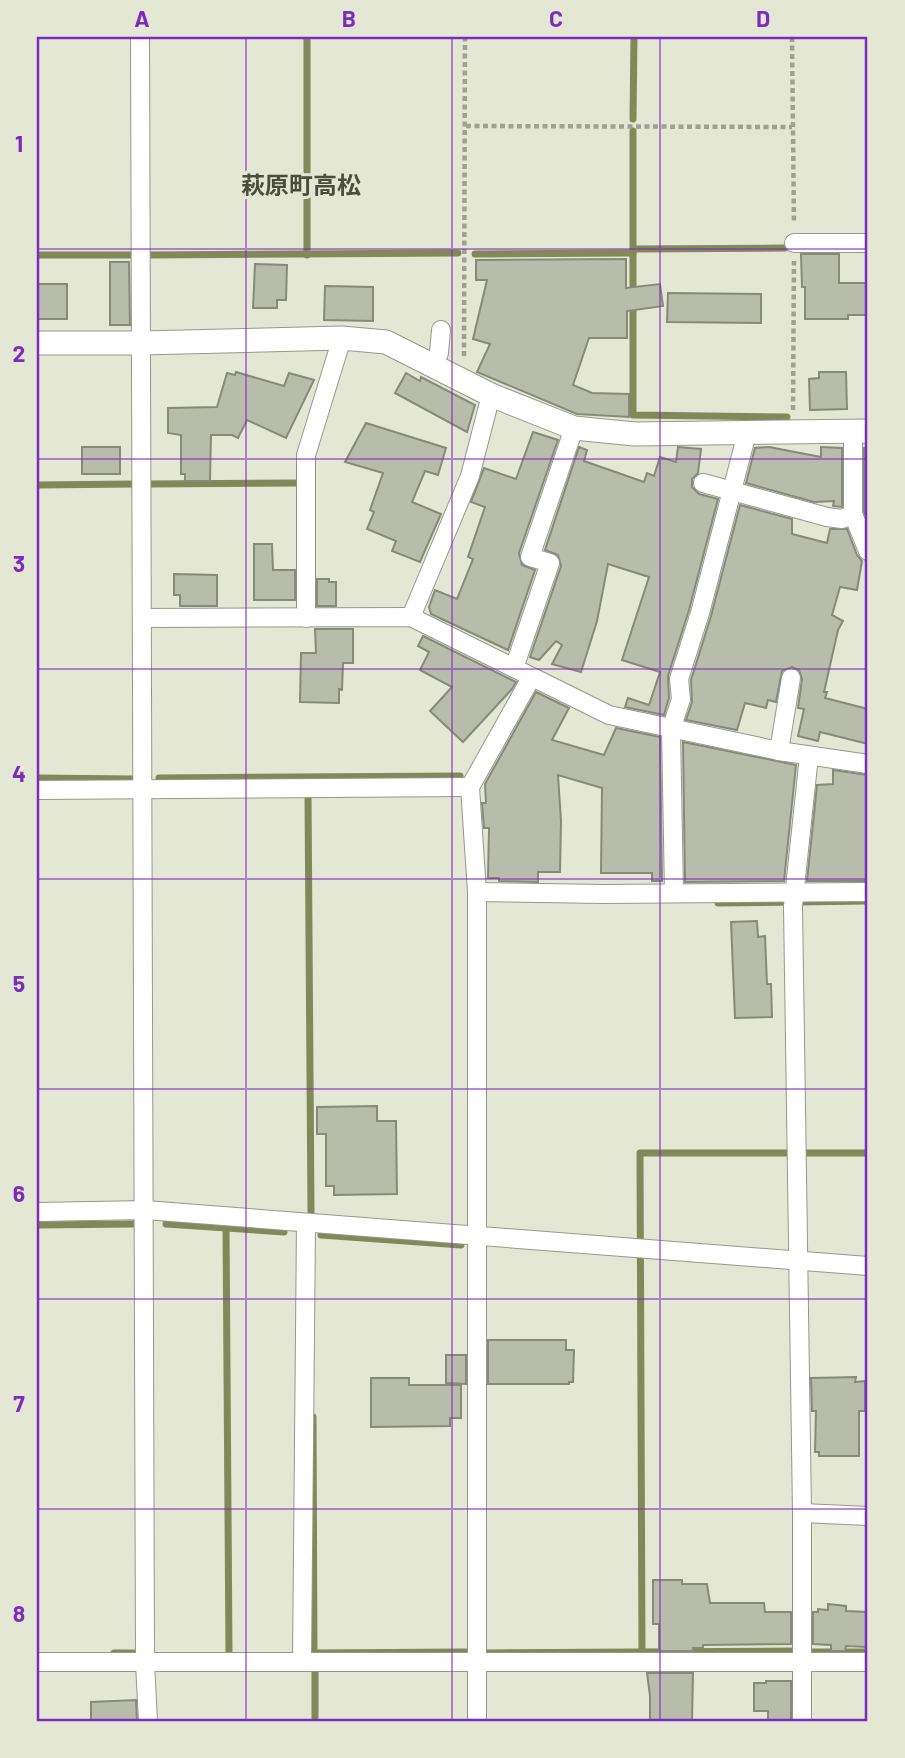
<svg xmlns="http://www.w3.org/2000/svg" width="905" height="1758" viewBox="0 0 905 1758" font-family="Barlow,'Noto Sans JP',sans-serif">
  <style>
    .lines { fill: none; stroke-linecap: round; stroke-linejoin: round }
    .stream { stroke: #828959; stroke-width: 7 }
    .building { fill: #b8bcaa; stroke: #878a79; stroke-width: 2 }
    .minor-casing { stroke: #969988; stroke-width: 20 }
    .tertiary-casing { stroke: #969988; stroke-width: 25 }
    .path { stroke: #9fa193; stroke-width: 4.5; stroke-dasharray: 5 3.5; stroke-linecap: butt }
    .minor { stroke: #fff; stroke-width: 18 }
    .tertiary { stroke: #fff; stroke-width: 23 }
    .grid { fill: none; stroke: #7b2cbf; stroke-width: 2; stroke-opacity: 0.55 }
    .labels { text-anchor: middle; stroke-width: 6; stroke-linejoin: round; paint-order: stroke }
    .quarter-label { font-size: 24px; font-weight: bold; fill: #4b4e3f; stroke: #e3e7d4 }
    .neatline { fill: none; stroke: #7b2cbf; stroke-width: 2.5 }
    .grid-label { font-size: 23px; text-anchor: middle; font-weight: bold; fill: #7b2cbf }
  </style>
  <rect width="100%" height="100%" fill="#e3e7d4"/>
  <g class="lines">
    <!-- stream -->
    <g class="stream">
      <polyline points="633,119 634,37"/>
      <polyline points="633,131 633,415 787,417"/>
      <polyline points="633,249 785,248"/>
      <polyline points="475,254 633,253"/>
      <polyline points="37,255 135,255"/>
      <polyline points="148,255 458,253"/>
      <polyline points="307,255 307,37"/>
      <polyline points="148,484 299,483"/>
      <polyline points="37,485 134,484"/>
      <polyline points="37,778 133,779"/>
      <polyline points="159,778 460,776"/>
      <polyline points="308,795 311,1212"/>
      <polyline points="718,903 868,901"/>
      <polyline points="166,1224 284,1232"/>
      <polyline points="37,1225 137,1224"/>
      <polyline points="226,1228 229,1654"/>
      <polyline points="321,1235 461,1245"/>
      <polyline points="313,1417 314,1653 466,1652"/>
      <polyline points="642,1652 640,1153 868,1153"/>
      <polyline points="808,1652 868,1652"/>
      <polyline points="114,1653 134,1653"/>
      <polyline points="485,1653 795,1651"/>
      <polyline points="315,1669 315,1721"/>
    </g>
  </g>
  <!-- building -->
  <g class="building">
    <polygon points="801,254 839,254 839,283 868,283 868,315 848,315 848,319 805,319 805,287 802,287"/>
    <polygon points="626,259 626,288 660,284 663,306 627,311 627,338 589,338 573,385 592,393 629,394 629,417 577,414 477,372 490,344 473,339 487,280 476,280 476,260"/>
    <polygon points="110,262 129,262 130,325 110,325"/>
    <polygon points="255,264 287,265 286,300 277,300 277,308 253,308"/>
    <rect x="37" y="284" width="30" height="35"/>
    <polygon points="325,286 373,287 373,321 324,320"/>
    <polygon points="668,293 761,294 761,323 667,322"/>
    <polygon points="236,372 284,386 289,373 314,380 286,438 247,420 238,438 232,435 211,435 210,481 185,481 185,474 181,474 181,435 168,433 168,408 217,407 227,373 235,375"/>
    <polygon points="819,372 846,372 847,409 810,410 809,379 819,378"/>
    <polygon points="406,373 420,381 421,377 475,405 467,432 395,393"/>
    <polygon points="366,423 446,448 438,475 425,471 412,502 441,514 420,562 392,551 396,541 367,529 374,512 370,510 383,473 345,462"/>
    <polygon points="533,432 558,440 519,553 522,565 535,570 508,650 431,614 429,607 435,590 457,599 473,559 468,557 485,507 471,502 484,468 516,479"/>
    <rect x="82" y="447" width="38" height="27"/>
    <polygon points="579,447 587,450 584,461 644,482 647,473 654,476 660,457 676,462 678,447 701,449 698,473 692,479 692,487 699,494 718,499 689,610 668,676 669,698 664,715 625,707 628,698 649,705 660,672 622,660 649,577 608,564 597,621 581,672 552,664 562,645 556,641 539,660 530,657 561,566 558,555 545,550"/>
    <polygon points="769,447 821,457 821,447 842,448 842,507 833,506 834,501 814,502 746,483 755,448"/>
    <polygon points="864,448 868,448 868,521 864,512"/>
    <polygon points="740,505 792,519 792,534 827,543 830,529 847,529 857,555 862,561 857,590 840,587 832,615 843,621 838,630 824,692 827,692 825,698 868,709 868,744 820,732 818,741 798,736 804,709 798,708 802,679 799,670 792,667 782,671 776,702 768,700 766,708 745,703 737,730 686,720 692,702 691,680 711,616"/>
    <polygon points="254,544 272,544 273,570 295,570 295,600 254,600"/>
    <polygon points="174,574 217,575 217,606 180,606 180,595 174,595"/>
    <polygon points="317,579 329,579 329,582 336,582 336,606 317,606"/>
    <polygon points="315,629 353,629 353,663 343,663 342,690 339,689 339,703 300,702 301,653 316,653"/>
    <polygon points="423,636 516,682 512,689 463,742 430,711 452,687 420,670 429,652 418,646"/>
    <polygon points="536,692 569,708 552,740 604,755 616,728 660,737 662,881 652,881 652,873 601,873 602,788 558,775 561,821 560,872 538,872 538,882 499,881 499,878 488,878 489,828 484,828 482,803 486,803 485,784"/>
    <polygon points="683,742 796,765 784,881 685,882"/>
    <polygon points="833,770 868,775 868,881 807,881 817,785 833,784"/>
    <polygon points="757,921 758,937 765,936 767,984 771,984 772,1017 735,1018 731,922"/>
    <polygon points="377,1106 377,1121 396,1121 397,1194 334,1195 334,1186 326,1186 326,1134 317,1134 317,1107"/>
    <polygon points="488,1340 566,1340 566,1350 574,1350 573,1382 569,1382 569,1384 488,1384"/>
    <polygon points="446,1355 466,1355 466,1384 446,1383"/>
    <polygon points="856,1377 855,1382 865,1381 865,1411 859,1411 859,1456 819,1456 819,1452 815,1452 816,1411 812,1411 811,1378"/>
    <polygon points="371,1378 409,1378 409,1385 461,1385 461,1418 450,1418 450,1426 371,1427"/>
    <polygon points="653,1580 682,1580 682,1584 707,1584 710,1603 764,1603 765,1612 791,1612 791,1644 703,1645 703,1648 693,1648 693,1651 659,1651 659,1624 653,1624"/>
    <polygon points="828,1604 846,1606 846,1611 868,1612 866,1647 846,1646 845,1651 831,1651 831,1645 813,1644 813,1612 818,1612 818,1609 828,1610"/>
    <polygon points="647,1673 693,1673 692,1721 650,1721 650,1696"/>
    <polygon points="766,1681 791,1681 791,1721 768,1721 768,1711 754,1711 754,1683 766,1683"/>
    <polygon points="136,1700 137,1721 91,1721 91,1702"/>
  </g>
  <g class="lines">
    <defs>
      <g id="minor">
        <polyline points="140,37 145,1663 148,1721"/>
        <polyline points="794,243 868,243"/>
        <polyline points="433,365 439,353 441,330"/>
        <polyline points="853,432 853,514 868,551"/>
        <polyline points="703,483 827,517 842,519 853,514"/>
        <polyline points="411,617 470,476 491,395"/>
        <polyline points="143,618 411,617 609,715 779,751 868,764"/>
        <polyline points="306,618 306,455 342,338"/>
        <polyline points="514,668 550,563 530,557 574,428"/>
        <polyline points="779,751 791,678"/>
        <polyline points="37,790 470,787"/>
        <polyline points="477,892 604,894 868,892"/>
        <polyline points="674,893 671,730 681,699 679,679 700,613 747,433"/>
        <polyline points="37,1212 145,1210 868,1266"/>
        <polyline points="802,1513 868,1516"/>
        <polyline points="302,1661 306,1223"/>
        <polyline points="37,1662 868,1662"/>
        <polyline points="477,1721 477,892 470,787 531,678"/>
        <polyline points="802,1721 802,1513 793,906 809,756"/>
      </g>
      <polyline id="tertiary" points="37,343 141,343 342,338 386,342 491,395 574,428 635,434 868,431"/>
    </defs>
    <!-- minor casing -->
    <use href="#minor" class="minor-casing"/>
    <!-- tertiary casing -->
    <use href="#tertiary" class="tertiary-casing"/>
    <!-- path -->
    <g class="path">
      <polyline points="792,37 794,224"/>
      <polyline points="466,126 792,127"/>
      <polyline points="464,356 465,37"/>
      <polyline points="793,410 794,261"/>
    </g>
    <!-- minor -->
    <use href="#minor" class="minor"/>
    <!-- tertiary -->
    <use href="#tertiary" class="tertiary"/>
  </g>
  <!-- grid -->
  <path class="grid" d="M246 37V1721M452 37V1721M660 37V1721M37 249H868M37 459H868M37 669H868M37 879H868M37 1089H868M37 1299H868M37 1509H868"/>
  <g class="labels">
    <!-- quarter labels -->
    <g class="quarter-label">
      <text x="301" y="194">萩原町高松</text>
    </g>
  </g>
  <!-- border -->
  <rect width="905" height="1758" fill="none" stroke="#e3e7d4" stroke-width="77"/>
  <rect x="38" y="38" width="828" height="1682" class="neatline"/>
  <g class="grid-label">
    <text x="142" y="27">A</text>
    <text x="349" y="27">B</text>
    <text x="556" y="27">C</text>
    <text x="763" y="27">D</text>
    <text x="19" y="152">1</text>
    <text x="19" y="362">2</text>
    <text x="19" y="572">3</text>
    <text x="19" y="782">4</text>
    <text x="19" y="992">5</text>
    <text x="19" y="1202">6</text>
    <text x="19" y="1412">7</text>
    <text x="19" y="1622">8</text>
  </g>
</svg>
